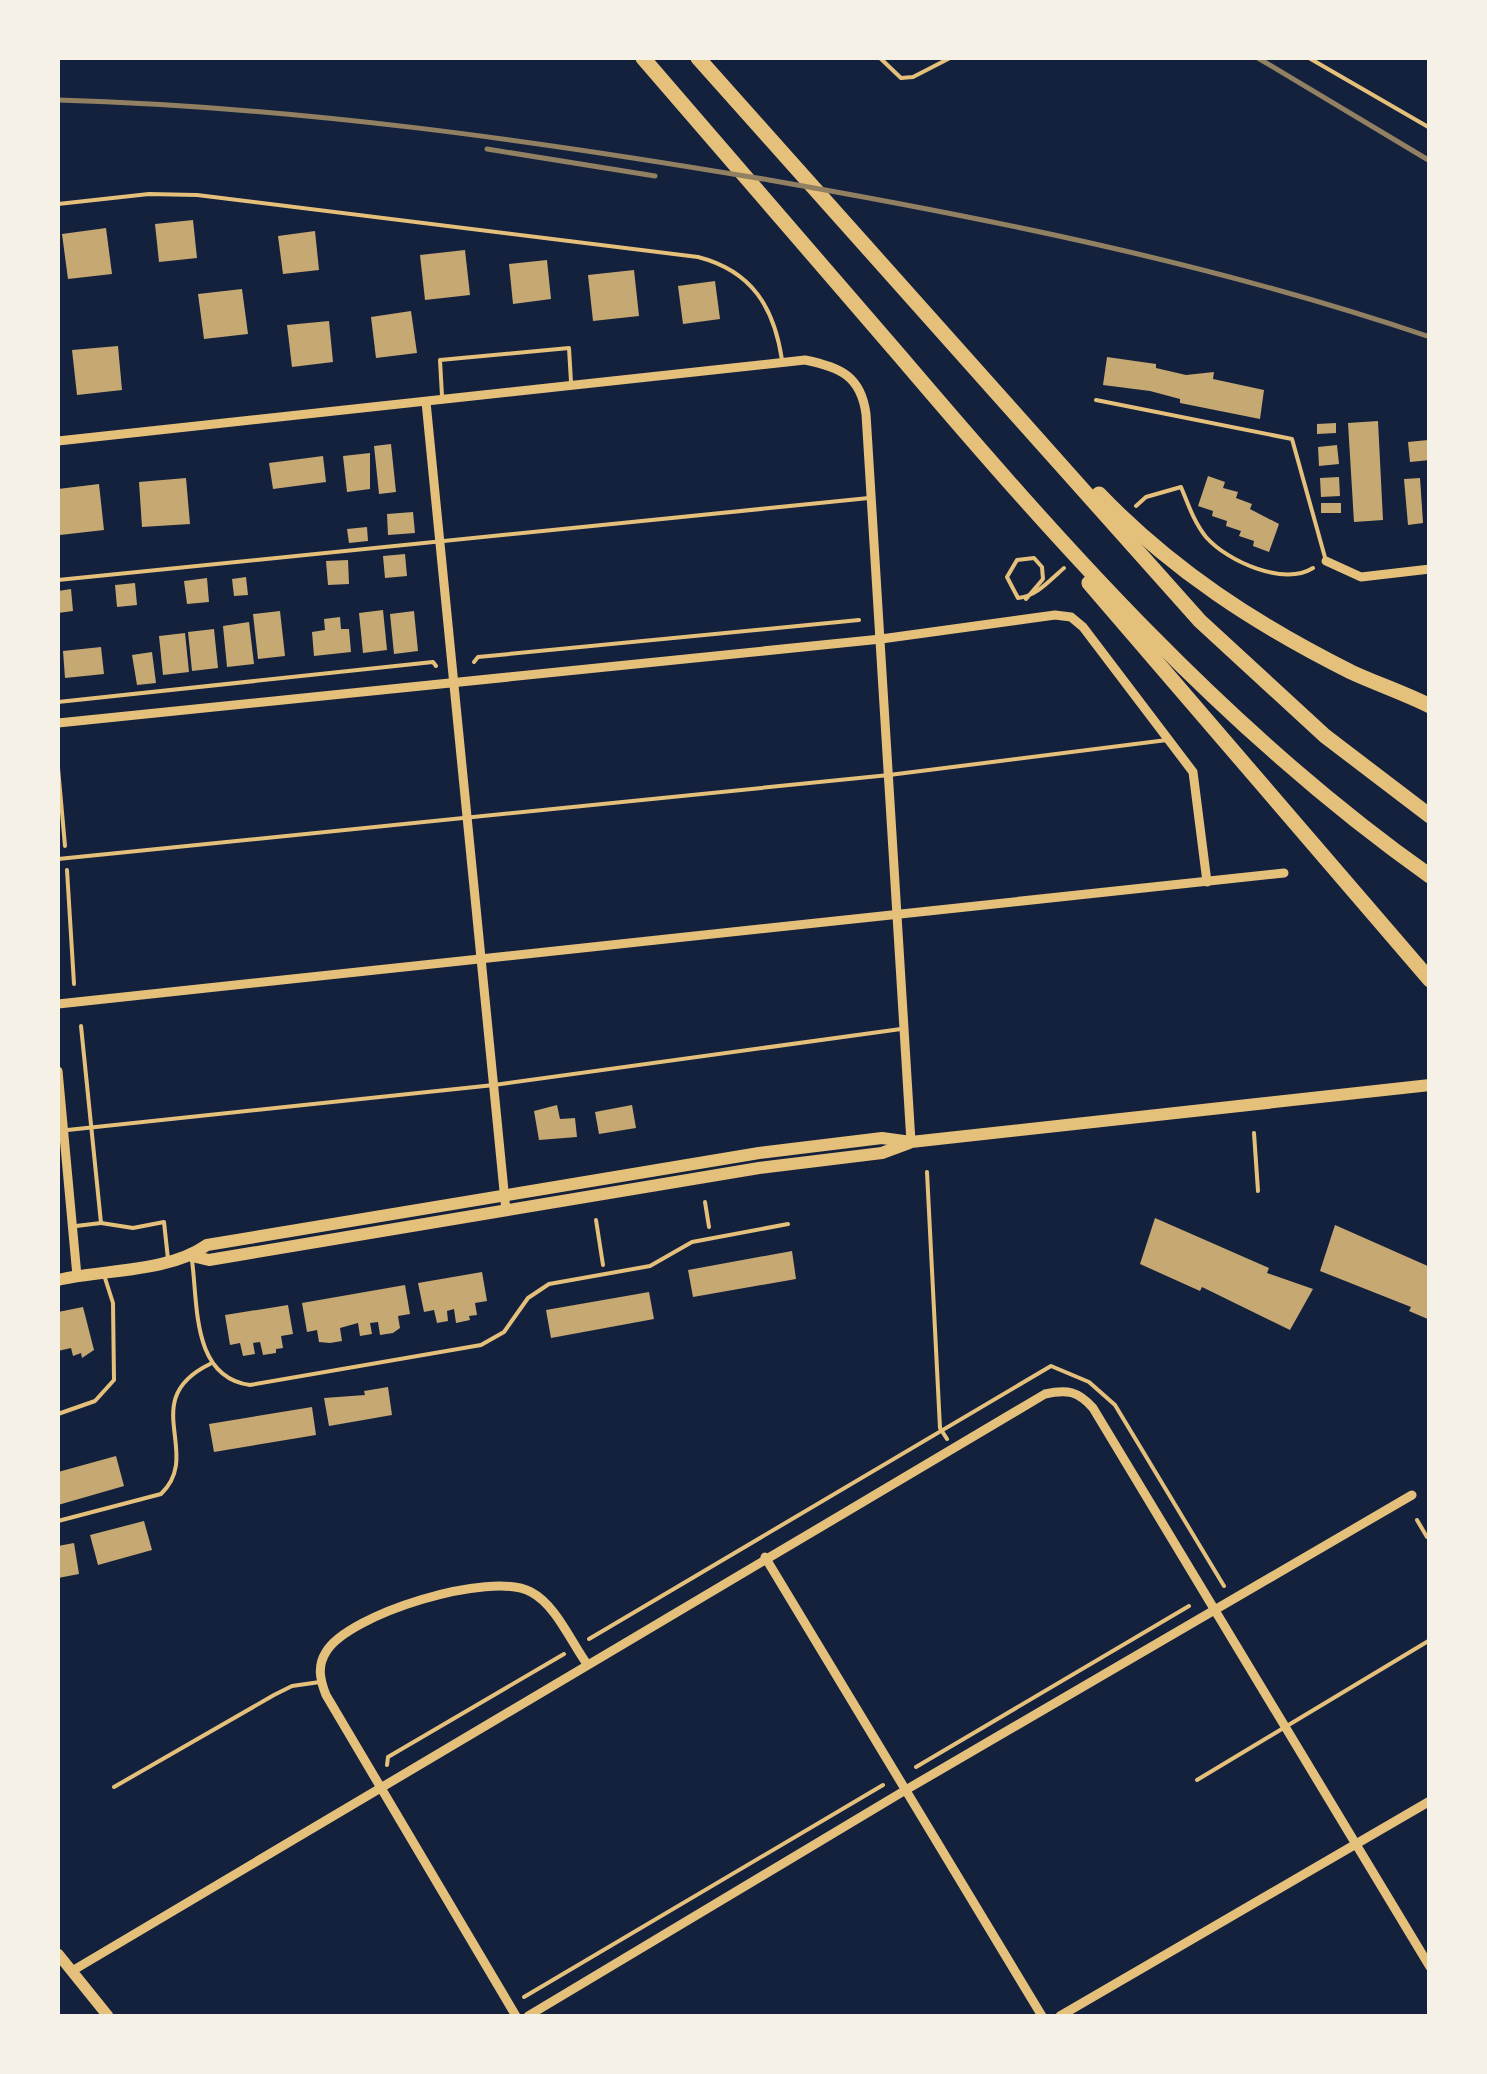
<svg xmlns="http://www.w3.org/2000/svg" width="1487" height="2074" viewBox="0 0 1487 2074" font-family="Jost,sans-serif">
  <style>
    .building { fill: #c6a872 }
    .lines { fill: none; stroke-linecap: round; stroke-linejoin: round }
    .path { stroke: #e5c07b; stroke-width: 4 }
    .service { stroke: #e5c07b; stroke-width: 4 }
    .minor { stroke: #e5c07b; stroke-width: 9 }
    .tertiary { stroke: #e5c07b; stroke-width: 11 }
    .secondary { stroke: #e5c07b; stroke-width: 12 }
    .motorway { stroke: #e5c07b; stroke-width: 15 }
    .rail { stroke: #918062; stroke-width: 5 }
  </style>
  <rect width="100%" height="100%" fill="#14213d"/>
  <!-- building -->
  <g class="building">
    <polygon points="193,220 197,258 159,262 155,224"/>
    <polygon points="106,228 112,274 68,279 62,234"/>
    <polygon points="315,231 319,270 283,274 278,236"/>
    <polygon points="465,250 470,295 425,300 420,255"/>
    <polygon points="547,260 551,299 513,304 509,264"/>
    <polygon points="634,270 639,316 593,321 588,275"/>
    <polygon points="715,281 720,319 683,324 678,286"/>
    <polygon points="242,289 248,334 204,339 198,294"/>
    <polygon points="411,311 417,353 376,358 371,317"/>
    <polygon points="329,321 333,362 292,367 287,325"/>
    <polygon points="118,346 122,390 77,395 72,350"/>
    <polygon points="1107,357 1156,364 1156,368 1186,375 1214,372 1213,379 1264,390 1260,419 1180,403 1180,399 1150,391 1103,385"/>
    <polygon points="1378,421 1383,520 1354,522 1348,423"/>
    <polygon points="1336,423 1336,433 1317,434 1317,424"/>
    <polygon points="1428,440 1430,460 1410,462 1408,442"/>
    <polygon points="391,444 396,492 379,494 374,446"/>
    <polygon points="1337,445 1339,464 1319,466 1318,447"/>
    <polygon points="370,453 370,489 347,492 343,456"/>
    <polygon points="323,456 326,482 273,489 269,463"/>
    <polygon points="1208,476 1225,482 1223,488 1238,492 1236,498 1252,504 1250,509 1279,524 1269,552 1253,546 1254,541 1239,536 1241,531 1226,526 1227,521 1212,516 1213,511 1198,506"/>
    <polygon points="1339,477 1340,496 1321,497 1320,478"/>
    <polygon points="186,478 190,524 142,527 139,482"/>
    <polygon points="1420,478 1423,523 1408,525 1404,479"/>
    <polygon points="99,484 104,530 60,535 58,489"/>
    <rect x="1321" y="503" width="20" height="10"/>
    <polygon points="413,512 415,533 388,535 387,514"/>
    <polygon points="367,527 368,541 349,543 347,529"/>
    <polygon points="405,554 407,576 385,578 383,556"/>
    <polygon points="348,560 349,584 328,585 326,561"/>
    <polygon points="246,577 248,595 234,596 232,579"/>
    <polygon points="207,578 209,602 187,604 184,581"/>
    <polygon points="135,583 137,605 117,607 115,585"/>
    <polygon points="71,589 73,611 58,613 58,591"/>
    <polygon points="383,610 387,650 363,653 359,613"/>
    <polygon points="280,611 285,656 258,659 253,614"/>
    <polygon points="414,611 418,651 394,654 390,614"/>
    <polygon points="340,617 341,629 349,629 351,652 314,656 312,632 325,630 324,619"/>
    <polygon points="249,622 254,664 227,667 223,626"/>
    <polygon points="214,629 218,668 192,671 188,632"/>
    <polygon points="185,633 189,672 163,675 159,636"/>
    <polygon points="101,647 104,674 65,678 63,651"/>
    <polygon points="152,652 156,683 137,685 132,655"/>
    <polygon points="557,1105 560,1119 575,1118 577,1137 539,1140 534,1111"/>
    <polygon points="632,1105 636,1128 599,1134 595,1112"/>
    <polygon points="1155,1218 1269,1268 1267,1273 1313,1289 1290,1330 1202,1287 1200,1291 1140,1264"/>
    <polygon points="1335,1225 1430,1267 1430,1320 1409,1311 1411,1307 1320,1271"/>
    <polygon points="792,1251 796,1279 693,1297 688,1270"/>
    <polygon points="482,1272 487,1301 475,1303 477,1315 469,1316 470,1320 456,1323 454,1309 447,1311 448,1321 437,1323 434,1310 424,1312 418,1283"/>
    <polygon points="405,1285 410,1314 398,1316 400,1328 393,1333 380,1335 378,1322 370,1323 372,1334 360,1336 358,1323 340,1328 342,1341 330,1343 319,1342 317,1330 307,1332 302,1303"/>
    <polygon points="649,1292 654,1319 551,1338 546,1310"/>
    <polygon points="288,1305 293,1334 281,1336 283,1348 276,1349 276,1353 263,1355 260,1342 253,1343 255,1354 243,1356 240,1343 230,1345 225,1315"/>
    <polygon points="83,1307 94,1350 82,1358 81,1353 73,1356 71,1348 58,1351 58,1312"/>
    <polygon points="388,1387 392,1415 329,1426 324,1398 365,1395 364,1391"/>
    <polygon points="312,1407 316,1435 214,1452 209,1424"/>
    <polygon points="116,1456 124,1486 58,1505 58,1472"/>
    <polygon points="144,1521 152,1550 98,1565 90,1535"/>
    <polygon points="74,1543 79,1574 58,1578 58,1546"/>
  </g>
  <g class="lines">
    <!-- path -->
    <g class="path">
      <polyline points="1309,58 1430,128"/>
      <path d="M1136 506 1146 497 1181 487C1188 504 1194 522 1206 537 1228 562 1284 586 1313 568"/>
      <path d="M1026 599 1043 579 1042 567 1034 558 1017 560 1007 577 1018 598C1037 596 1050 580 1064 568"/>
      <polyline points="474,662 478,657 859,620"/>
      <polyline points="58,702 433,662 436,666"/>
      <polyline points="58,768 65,846"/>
      <polyline points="67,870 74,984"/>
      <polyline points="1254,1133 1258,1191"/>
      <polyline points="927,1172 940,1428 947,1439"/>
      <polyline points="705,1202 709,1227"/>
      <polyline points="596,1220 603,1265"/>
      <polyline points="1417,1520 1427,1537"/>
      <polyline points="589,1639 1051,1366 1089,1382 1115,1405 1224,1586"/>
      <polyline points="387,1765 388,1757 564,1654"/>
      <polyline points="916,1767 1189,1606"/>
      <polyline points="524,1997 883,1785"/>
    </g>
    <!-- service -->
    <g class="service">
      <polyline points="880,58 901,78 913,77 950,58"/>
      <path d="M58 204 149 194 197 195 698 257C752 271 774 307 782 360"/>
      <polyline points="442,396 440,360 569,348 571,382"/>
      <polyline points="1096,400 1292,439 1326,561"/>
      <polyline points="58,580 869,498"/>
      <polyline points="58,859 889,775 1167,740"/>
      <polyline points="81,1026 101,1223 133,1228 164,1222 168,1259"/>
      <polyline points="58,1131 494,1085 901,1029"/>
      <polyline points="76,1226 101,1223"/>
      <path d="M192 1260C198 1306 192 1377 250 1385L481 1345 504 1332 528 1298 549 1284 650 1266 692 1242 788 1224"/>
      <polyline points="58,1414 95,1401 114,1380 113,1303 104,1275"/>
      <path d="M58 1521 161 1494C204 1453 136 1400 210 1364"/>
      <polyline points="1197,1780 1430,1640"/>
      <polyline points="114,1787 274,1695 292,1686 320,1682"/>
    </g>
    <!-- minor -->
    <g class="minor">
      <polyline points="426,402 506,1211"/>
      <path d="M58 441 805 360C840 367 861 376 866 414L911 1142"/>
      <polyline points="1326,561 1361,577 1430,569"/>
      <polyline points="58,723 881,639 1055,615 1071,617 1083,627 1193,772 1207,882"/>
      <polyline points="58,1004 1284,873"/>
      <polyline points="58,1071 77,1276"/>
      <polyline points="765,1557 1042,2016"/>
      <path d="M72 1971 1045 1394C1067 1389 1078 1391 1093 1408L1430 1967"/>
      <path d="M516 2016 326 1695C320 1680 317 1666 326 1652 348 1614 491 1570 531 1592 556 1605 571 1642 587 1664"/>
      <polyline points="528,2016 904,1791 1412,1495"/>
      <polyline points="1060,2016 1430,1801"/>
    </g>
    <!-- tertiary -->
    <polyline class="tertiary" points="58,1954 108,2016"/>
    <!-- secondary -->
    <g class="secondary">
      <polyline points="192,1256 209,1260 759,1168 882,1153 909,1143"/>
      <path d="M58 1280C105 1269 167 1273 207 1245L759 1153 882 1138 911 1142 1430 1085"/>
    </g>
    <!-- motorway -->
    <g class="motorway">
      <path d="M643 58C729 157 815 256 900 356 1061 545 1226 732 1430 876"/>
      <polyline points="698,58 1200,621 1325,736 1430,816"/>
      <path d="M1099 494C1172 570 1257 625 1351 672 1377 684 1404 693 1430 706"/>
      <polyline points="1089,583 1430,980"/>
    </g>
    <!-- rail -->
    <g class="rail">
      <polyline points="1258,58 1430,161"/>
      <path d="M58 100C298 107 532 140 769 180 992 219 1215 264 1430 337"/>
      <polyline points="487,149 655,176"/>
    </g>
  </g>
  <!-- border -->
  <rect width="1487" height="2074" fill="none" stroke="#f6f1e7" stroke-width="120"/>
</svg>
